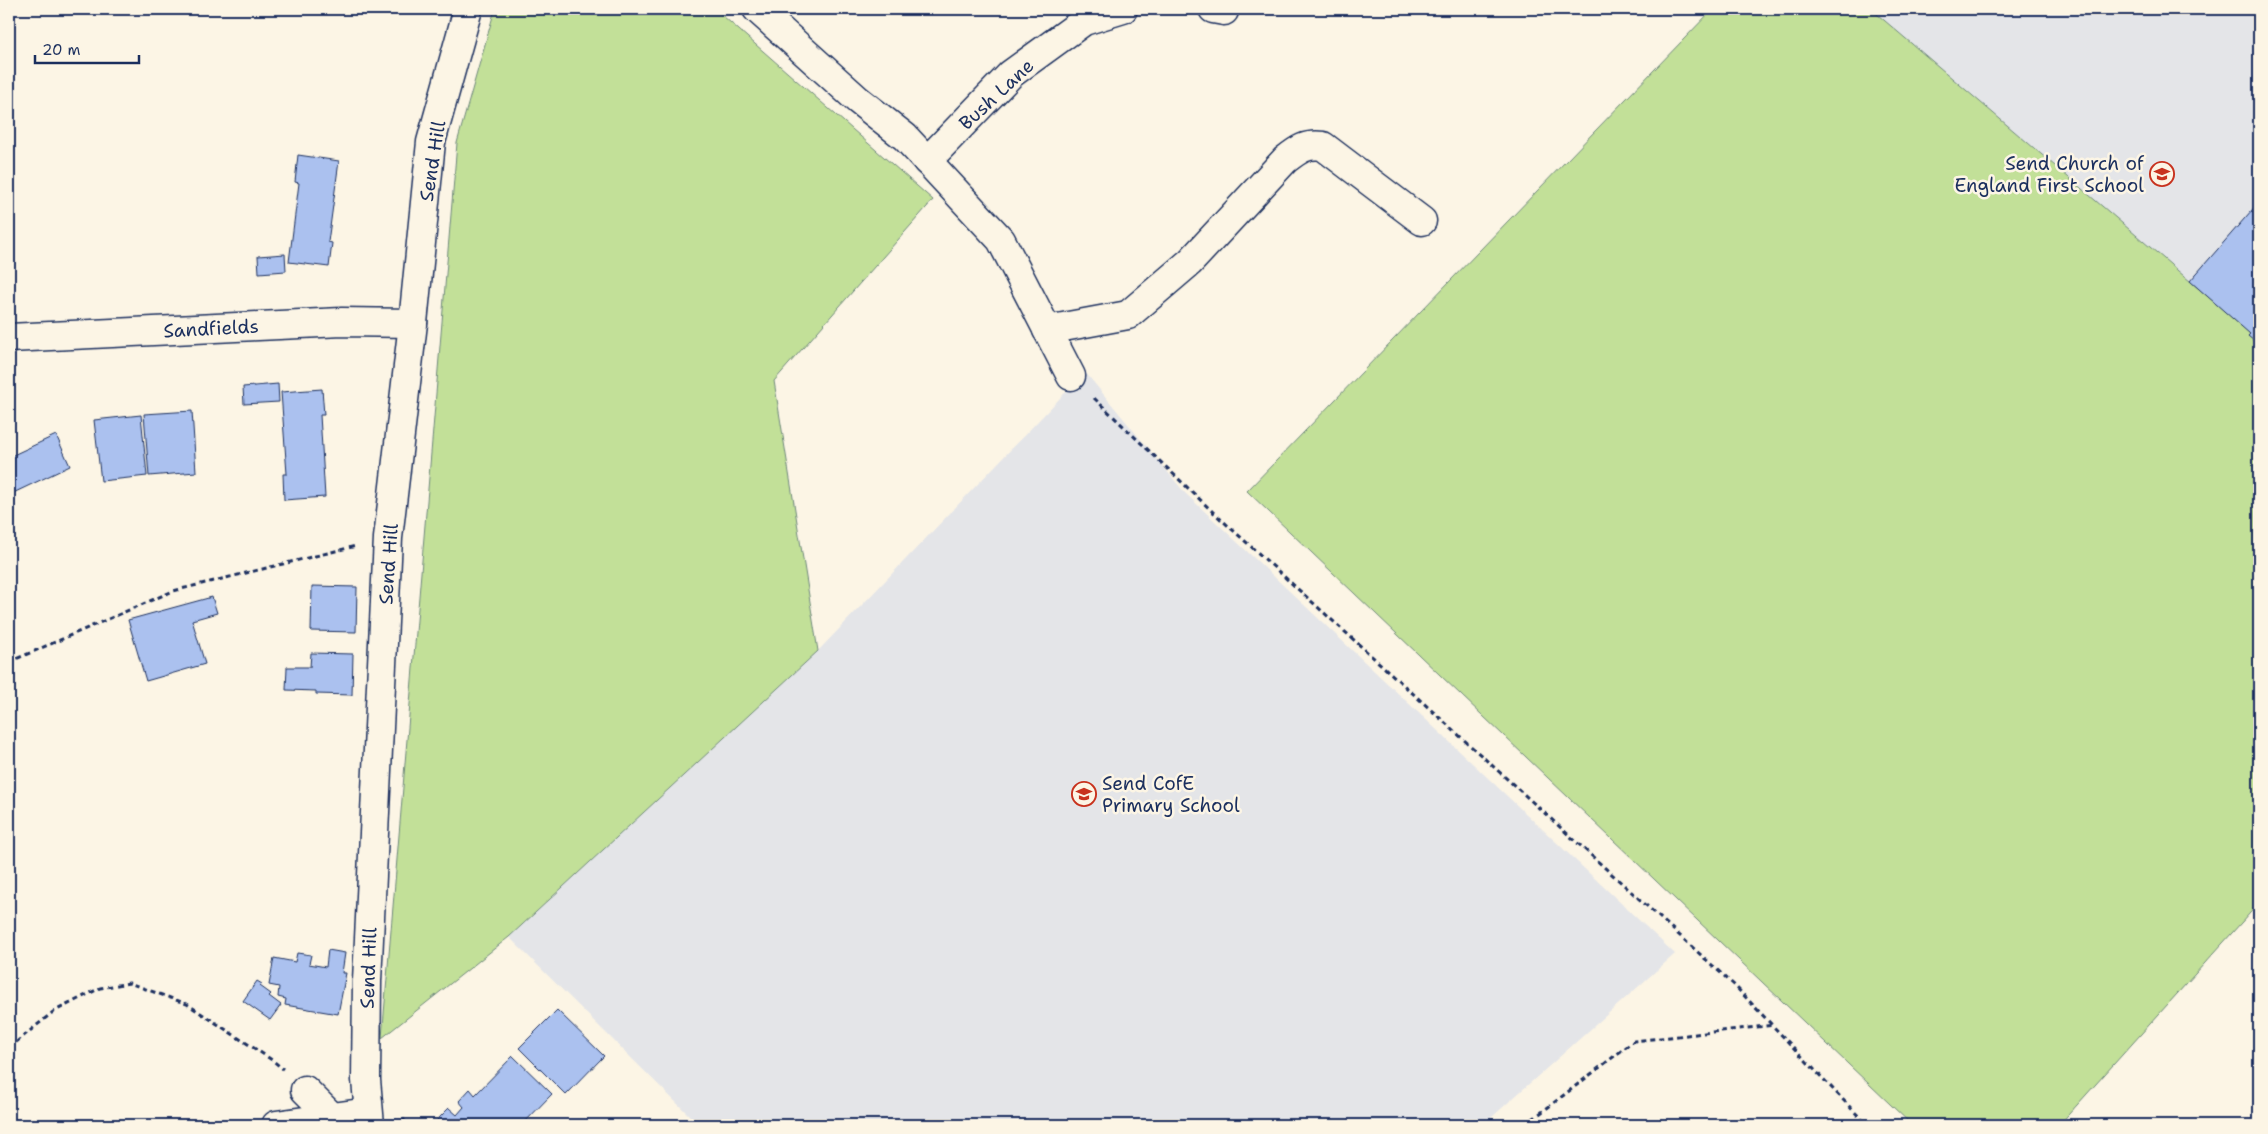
<svg xmlns="http://www.w3.org/2000/svg" width="2268" height="1134" viewBox="0 0 2268 1134" font-family="'Shantell Sans',sans-serif">
  <style>
    .built { fill: #e4e5e8 }
    .green { fill: #c2e098; stroke: #6e887b }
    .building { fill: #abc1ef; stroke: #1b2f5e }
    .lines { fill: none; stroke-linecap: round; stroke-linejoin: round }
    .minor-casing { stroke: #1b2f5e; stroke-width: 31 }
    .path { stroke: #1b2f5e; stroke-width: 3; stroke-dasharray: 5 4; stroke-linecap: butt }
    .minor { stroke: #fcf5e5; stroke-width: 28 }
    .labels { text-anchor: middle; stroke-width: 5; stroke-linejoin: round; paint-order: stroke }
    .street-label { font-size: 19px; fill: #1b2f5e; stroke: #fcf5e5 }
    .poi-label { font-size: 19px; fill: #1b2f5e; stroke: #fcf5e5; text-anchor: end }
  </style>
  <rect width="100%" height="100%" fill="#fcf5e5"/>
  <filter id="ink" filterUnits="userSpaceOnUse"><feTurbulence type="fractalNoise" baseFrequency=".02" numOctaves="2"/><feDisplacementMap in="SourceGraphic" scale="10" xChannelSelector="R" yChannelSelector="G"/><feConvolveMatrix kernelMatrix="1 2 1 2 8 2 1 2 1" color-interpolation-filters="sRGB"/></filter>
  <g filter="url(#ink)">
    <!-- built -->
    <g class="built">
      <polygon points="1871,9 2259,9 2259,340"/>
      <polygon points="1085,372 1185,493 1675,954 1483,1125 699,1125 509,937 818,651"/>
    </g>
    <!-- green -->
    <g class="green">
      <polygon points="495,9 715,9 933,200 774,381 818,651 509,937 382,1038 457,143"/>
      <polygon points="1713,9 1871,9 2259,340 2259,903 2059,1125 1912,1125 1247,491"/>
    </g>
    <!-- building -->
    <g class="building">
      <polygon points="298,155 339,161 328,242 332,243 329,267 289,262 299,183 295,182"/>
      <polygon points="2259,202 2259,335 2254,341 2248,336 2250,334 2190,281"/>
      <polygon points="285,254 286,271 259,273 258,256"/>
      <polygon points="278,384 279,402 244,404 243,387"/>
      <polygon points="322,389 324,415 320,415 325,497 284,500 283,474 287,474 281,392"/>
      <polygon points="192,411 196,472 149,476 144,414"/>
      <polygon points="141,415 147,476 101,481 94,420"/>
      <polygon points="56,435 70,466 9,495 9,457"/>
      <polygon points="312,586 357,587 356,632 311,631"/>
      <polygon points="212,597 217,613 192,620 205,664 146,681 128,620"/>
      <polygon points="311,653 353,654 352,695 316,694 316,691 286,690 287,667 310,667"/>
      <polygon points="328,950 345,953 342,973 346,973 338,1014 285,1005 286,999 278,997 279,987 269,985 274,958 295,962 297,953 311,955 309,964 326,967"/>
      <polygon points="257,981 262,984 260,986 271,994 269,996 281,1005 270,1020 243,1001"/>
      <polygon points="557,1010 604,1056 566,1095 519,1048"/>
      <polygon points="513,1056 552,1094 522,1125 440,1125 436,1121 449,1108 457,1115 464,1107 459,1101 470,1089 475,1095"/>
    </g>
    <g class="lines">
      <defs>
        <g id="minor">
          <polyline points="757,9 858,100 905,137 1001,240 1071,376"/>
          <polyline points="1213,9 1224,11"/>
          <polyline points="927,161 1011,74 1084,21 1123,9"/>
          <path d="M1047 330 1128 315 1190 262 1285 160C1299 149 1305 144 1323 146L1422 221"/>
          <polyline points="9,338 342,322 413,323"/>
          <polyline points="305,1090 332,1117"/>
          <polyline points="276,1125 368,1112"/>
          <polyline points="370,1125 366,1080 367,981 388,538 413,323 431,142 468,9"/>
        </g>
      </defs>
      <!-- minor casing -->
      <use href="#minor" class="minor-casing"/>
      <!-- path -->
      <g class="path">
        <polyline points="1094,398 1213,512 1734,985 1867,1125"/>
        <polyline points="9,662 173,591 356,546"/>
        <polyline points="9,1048 53,1012 100,988 129,983 187,1004 272,1060 283,1069"/>
        <polyline points="403,1119 408,1125"/>
        <polyline points="1525,1125 1634,1041 1774,1025"/>
      </g>
      <!-- minor -->
      <use href="#minor" class="minor"/>
    </g>
  </g>
  <!-- icons -->
  <defs>
    <symbol id="school-ring" viewBox="-11 -11 22 22"><circle r="9.5" fill="#fcf5e5" stroke="#c8321e" stroke-width="1.5"/><path d="M0-5L7-2L0 1L-7-2ZM-4 1L0 2.5L4 1V4Q0 6-4 4Z" fill="#c8321e"/></symbol>
  </defs>
  <g fill-rule="evenodd">
    <use href="#school-ring" x="2148" y="160" width="28" height="28"/>
    <use href="#school-ring" x="1070" y="780" width="28" height="28"/>
  </g>
  <g class="labels">
    <!-- street labels -->
    <g class="street-label">
      <text transform="translate(996 94) rotate(-43)" y="7">Bush Lane</text>
      <text transform="translate(432 161) rotate(-81)" y="7">Send Hill</text>
      <text transform="translate(211 328) rotate(-3)" y="7">Sandfields</text>
      <text transform="translate(388 564) rotate(-86)" y="7">Send Hill</text>
      <text transform="translate(368 968) rotate(-88)" y="7">Send Hill</text>
    </g>
    <!-- poi labels -->
    <g class="poi-label">
      <text x="2144" y="170">Send Church of<tspan x="2144" dy="22">England First School</tspan></text>
      <text x="1102" y="790" text-anchor="start">Send CofE<tspan x="1102" dy="22">Primary School</tspan></text>
    </g>
  </g>
  <!-- margin -->
  <rect width="2268" height="1134" fill="none" stroke="#fcf5e5" stroke-width="30"/>
  <rect x="15" y="15" width="2238" height="1104" fill="none" stroke="#1b2f5e" stroke-width="2" filter="url(#ink)"/>
  <!-- scale -->
  <path d="M35 55v8h104v-8" fill="none" stroke="#1b2f5e" stroke-width="2.5"/>
  <text x="42" y="55" font-size="15" fill="#1b2f5e" stroke="#fcf5e5" stroke-width="4" paint-order="stroke">20 m</text>
</svg>
